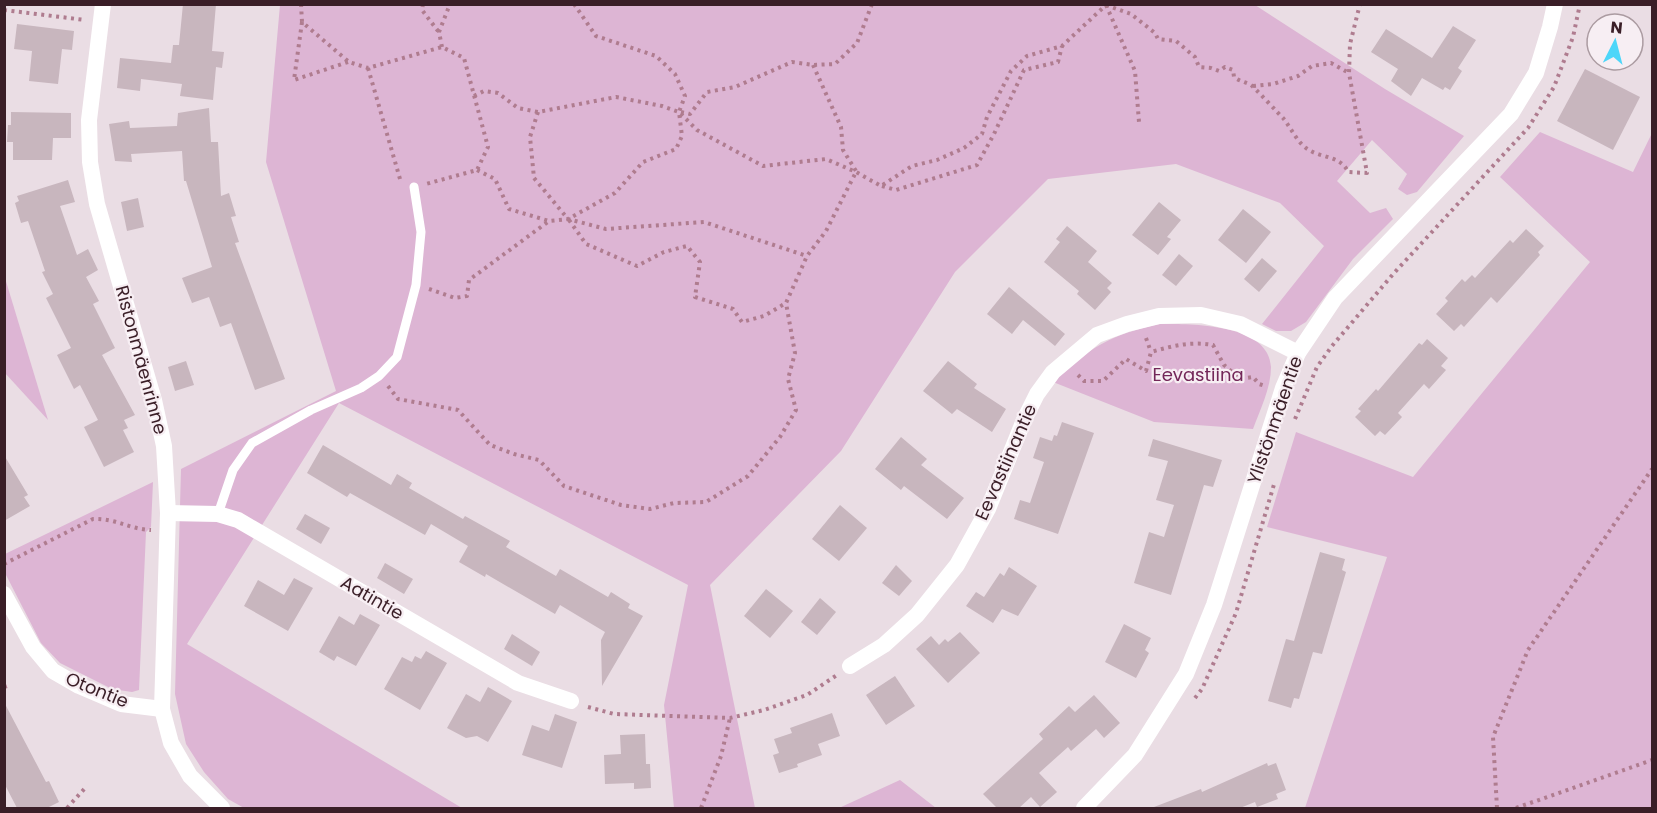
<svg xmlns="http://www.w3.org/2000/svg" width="1657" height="813" viewBox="0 0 1657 813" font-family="Poppins,sans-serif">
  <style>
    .green { fill: #ddb5d4 }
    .building { fill: #c8b6be }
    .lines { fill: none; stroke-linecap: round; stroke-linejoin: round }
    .path { stroke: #af7c8f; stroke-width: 4; stroke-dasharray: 3 4.5; stroke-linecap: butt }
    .service { stroke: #fff; stroke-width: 9 }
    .minor { stroke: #fff; stroke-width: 16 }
    .tertiary { stroke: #fff; stroke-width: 16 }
    .labels { text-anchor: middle; stroke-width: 4.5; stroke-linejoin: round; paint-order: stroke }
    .street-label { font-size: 18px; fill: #3a1e27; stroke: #f7eef3 }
    .park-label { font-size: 18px; fill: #732759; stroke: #f7eef3 }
  </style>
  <rect width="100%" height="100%" fill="#eadde4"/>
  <!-- green -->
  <g class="green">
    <polygon points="280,5 1255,5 1385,89 1464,136 1417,192 1407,195 1398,189 1407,174 1372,140 1337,181 1370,213 1386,208 1393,219 1353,259 1306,322 1291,331 1276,331 1262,324 1324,246 1280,203 1176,164 1048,179 955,272 841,451 710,585 755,808 674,808 664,705 688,585 339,403 187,644 462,808 244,808 228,799 204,772 186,744 175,694 181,469 336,391 266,162"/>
    <polygon points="1540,132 1633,172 1652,133 1652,808 1305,808 1387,557 1267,527 1296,432 1413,477 1590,262 1500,177"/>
    <polygon points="4,278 5,278 48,420 5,373"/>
    <path d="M1160 324C1190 324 1269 323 1271 367 1271 388 1260 410 1253 429L1154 422 1053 382C1088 348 1112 334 1160 324Z"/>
    <polygon points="153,482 151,527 146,532 139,690 132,692 112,689 60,663 41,643 5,573 5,554"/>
    <polygon points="900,780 936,808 839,808"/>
  </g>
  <!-- building -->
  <g class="building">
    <polygon points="183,4 216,4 212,51 224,52 222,68 216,67 213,100 180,96 182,84 141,79 140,91 117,88 120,58 171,63 173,45 179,45"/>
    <polygon points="17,24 74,31 72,50 62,49 58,84 29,81 32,51 14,49"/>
    <polygon points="1453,26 1476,40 1458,68 1462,71 1450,90 1445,87 1443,90 1422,78 1411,96 1391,81 1398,69 1371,52 1386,29 1432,58"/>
    <polygon points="1585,69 1640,97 1613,150 1557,121"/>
    <polygon points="209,108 211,142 218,142 221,196 229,193 236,216 231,217 239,242 235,243 285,379 255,390 231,323 220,327 209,297 192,303 182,278 212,267 186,181 184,181 182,151 131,154 132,162 115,161 109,124 129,121 130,128 177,126 178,113"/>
    <polygon points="11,112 71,113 71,138 53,138 52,160 13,160 13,142 7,142 8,125 11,125"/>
    <polygon points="68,180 75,202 60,206 77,255 88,249 98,270 86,277 99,301 93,304 115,348 102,355 135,415 124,420 128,428 123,430 134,452 104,467 84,427 98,420 80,385 74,389 57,355 71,348 46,298 53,294 42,272 45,271 28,221 21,223 15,203 19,201 17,196"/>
    <polygon points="138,198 144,227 127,231 121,202"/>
    <polygon points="1159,202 1181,220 1167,237 1171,239 1158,255 1132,235"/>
    <polygon points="1243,209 1271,232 1246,263 1218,240"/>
    <polygon points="1067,226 1097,251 1088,262 1112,283 1107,288 1111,292 1095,310 1077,294 1079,291 1044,262 1060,242 1056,239"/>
    <polygon points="1526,229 1544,246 1538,252 1540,255 1497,303 1491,297 1464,327 1461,324 1454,331 1436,314 1448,301 1445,298 1462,279 1465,282 1472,275 1475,278 1510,240 1513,243"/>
    <polygon points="1179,254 1193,266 1176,286 1162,275"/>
    <polygon points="1262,258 1277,271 1259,292 1244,279"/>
    <polygon points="1009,287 1065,334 1055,346 1023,320 1012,334 987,314"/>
    <polygon points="1427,339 1448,358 1441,366 1446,370 1429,389 1424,384 1398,413 1402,417 1385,435 1380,431 1375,436 1355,417 1361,411 1358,409 1376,389 1378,391 1419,343 1422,345"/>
    <polygon points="186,361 194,385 175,391 168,367"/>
    <polygon points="948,361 977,384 974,388 1006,409 992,432 957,409 952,414 923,391"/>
    <polygon points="1062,422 1094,433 1058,534 1014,519 1020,500 1030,503 1044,462 1033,458 1040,437 1052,441 1054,435 1057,436"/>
    <polygon points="901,437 927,459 921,465 964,498 947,519 904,486 901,490 875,469"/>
    <polygon points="1153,439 1222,460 1213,487 1204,485 1171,595 1134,583 1149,532 1164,537 1174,505 1156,500 1168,461 1148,456"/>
    <polygon points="323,445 391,485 397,474 412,483 409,488 463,519 465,516 510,541 506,547 556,576 560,569 608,597 611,592 630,604 628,608 643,616 602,686 601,640 605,632 560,605 555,614 486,574 485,577 459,562 468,546 431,524 425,535 350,493 347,497 307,473"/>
    <polygon points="4,455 28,495 24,497 30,506 4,521"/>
    <polygon points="840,505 867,528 839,561 812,539"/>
    <polygon points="305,514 330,528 321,544 296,529"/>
    <polygon points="1320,552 1345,559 1342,570 1346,572 1322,654 1313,652 1299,699 1294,698 1291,708 1268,701 1286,639 1294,641"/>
    <polygon points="385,563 413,579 404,594 377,578"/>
    <polygon points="896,565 912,581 899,596 882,583"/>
    <polygon points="1009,567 1037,586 1018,616 1002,609 993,623 966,606 976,592 984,597 1000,573 1004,576"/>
    <polygon points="294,578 313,588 288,631 244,606 258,580 284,595"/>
    <polygon points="766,589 793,611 770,638 744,616"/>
    <polygon points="820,598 836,612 817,635 801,622"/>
    <polygon points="360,614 380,625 356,666 337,656 334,661 319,652 339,616 354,625"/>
    <polygon points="1124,624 1151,638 1145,650 1149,653 1136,678 1105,662"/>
    <polygon points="960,632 980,653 948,683 916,649 931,636 939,645 945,639 948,642"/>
    <polygon points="512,634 540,652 532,666 504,649"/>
    <polygon points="426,651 447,663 420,710 384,689 402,657 412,662 415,656 421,659"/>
    <polygon points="895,676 915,706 886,725 866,695"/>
    <polygon points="488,687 512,701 488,742 477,736 466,738 447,728 466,694 480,702"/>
    <polygon points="1094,695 1120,723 1104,738 1096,729 1071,751 1068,747 1039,773 1057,792 1040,807 1031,797 1019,808 997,808 983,794 1043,739 1039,734 1069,706 1075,712"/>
    <polygon points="4,702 46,782 49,781 59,802 47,808 17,808 4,783"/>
    <polygon points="832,713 840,736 818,744 822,755 797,764 798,767 779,773 773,755 779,753 774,739 792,733 790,728"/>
    <polygon points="555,714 577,722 562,768 522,755 532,725 549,731"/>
    <polygon points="645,734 646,764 650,764 651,788 634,789 634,783 605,784 604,755 621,754 620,735"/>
    <polygon points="1267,763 1268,766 1276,763 1286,790 1276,794 1278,799 1257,807 1255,802 1240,808 1154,808 1154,807 1201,789 1202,792"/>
  </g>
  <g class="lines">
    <!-- path -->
    <g class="path">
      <polyline points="301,4 302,22 349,62 368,68 442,47 464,58 488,147 477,170 426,184"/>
      <polyline points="423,4 422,10 438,31"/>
      <path d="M1106 5 1131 14 1155 33 1158 39 1176 41 1195 57 1199 67 1211 68 1219 71 1225 67 1233 70 1234 77C1239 81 1245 82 1251 85 1254 87 1279 114 1283 118 1292 129 1297 143 1309 150 1322 158 1341 156 1348 172L1367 173 1349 73 1350 44 1360 4"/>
      <polyline points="1106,5 1135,71 1139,122"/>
      <polyline points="4,10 85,20"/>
      <polyline points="302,22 294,80 348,62"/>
      <polyline points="442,47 439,32 450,4"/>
      <polyline points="813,65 841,127 843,150 856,171"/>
      <polyline points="368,68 400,179 403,181"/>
      <polyline points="1253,86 1273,84 1298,76 1312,66 1331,63 1349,73"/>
      <polyline points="474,96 484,91 498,93 518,108 538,112 616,97 662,106 679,112 697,130 763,166 826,159 856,172 881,186 912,166 937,160 964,148 982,134 987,117 1011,71 1027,56 1062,46 1107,4"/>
      <polyline points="538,112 530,137 534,178 568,219 606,229 704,222 807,256"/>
      <polyline points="681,112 690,114 707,92 735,87 792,62 813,65 835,64 857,43 872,4"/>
      <polyline points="477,170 495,179 509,209 549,221 568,219 615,193 643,162 676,149 682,136 679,112 685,96 675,74 656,56 596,36 574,4"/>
      <polyline points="882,186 896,190 977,165 994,134 1024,70 1058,62 1062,46"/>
      <polyline points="569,220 586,244 637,266 664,252 687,246 700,262 695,297 733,309 742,322 764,316 786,303"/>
      <polyline points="429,289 455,298 467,296 469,280 549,221"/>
      <polyline points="1146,338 1151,352"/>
      <path d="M1078 375 1084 381H1103L1126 359 1146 371 1151 352C1172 346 1191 341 1213 345L1224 365 1240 379 1253 377 1259 384 1265 386"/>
      <polyline points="388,386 398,399 458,410 490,445 514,454 539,460 564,486 621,505 650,509 674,503 706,502 748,476 780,437 796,410 788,379 795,353 786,303 807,256 826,231 856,172"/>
      <polyline points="1295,419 1317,367 1332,346 1394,273 1528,128 1554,87 1573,37 1580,4"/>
      <path d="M4 564 93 519C116 518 128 529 151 530"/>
      <polyline points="4,687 7,686"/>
      <polyline points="1195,698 1202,689 1236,613 1275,481"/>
      <polyline points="588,707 614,714 730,718 764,710 807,695 837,675"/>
      <polyline points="67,808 86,787"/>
      <polyline points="701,808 721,756 730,718"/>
      <polyline points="1497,808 1493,737 1528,650 1652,469"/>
      <polyline points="1516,808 1652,760"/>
    </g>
    <!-- service -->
    <polyline class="service" points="218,514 233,470 252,443 311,410 361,388 379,376 397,357 416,285 421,232 414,187"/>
    <!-- minor -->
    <g class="minor">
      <polyline points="103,4 89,120 90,162 97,204 154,400 164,446 168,513 162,709 171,743 190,776 222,808"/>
      <polyline points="168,513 218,514 238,520 518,683 571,701"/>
      <polyline points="4,594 33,647 53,671 79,686 121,704 162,709"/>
      <polyline points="850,666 884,645 917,615 957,565 988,509 1024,420 1037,394 1053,372 1097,335 1127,324 1159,316 1201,315 1240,324 1298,353"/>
    </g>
    <!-- tertiary -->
    <polyline class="tertiary" points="1084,808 1135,755 1186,674 1214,605 1283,388 1298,353 1335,298 1511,114 1536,73 1550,27 1555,4"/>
  </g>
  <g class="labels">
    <!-- street labels -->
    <g class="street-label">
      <text transform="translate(141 360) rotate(75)" y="6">Ristonmäenrinne</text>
      <text transform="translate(1275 420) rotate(-71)" y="6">Ylistönmäentie</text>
      <text transform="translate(1006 462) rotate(-66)" y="6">Eevastiinantie</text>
      <text transform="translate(372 598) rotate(30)" y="6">Aatintie</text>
      <text transform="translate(97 690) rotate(22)" y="6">Otontie</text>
    </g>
    <!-- park labels -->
    <g class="park-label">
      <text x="1198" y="381">Eevastiina</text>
    </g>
  </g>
  <!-- border -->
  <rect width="1657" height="813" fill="none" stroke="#3a1e27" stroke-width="12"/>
  <!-- north arrow -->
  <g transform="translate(1615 42) rotate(6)"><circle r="28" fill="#f7eef3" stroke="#ab9ba1" stroke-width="1.5"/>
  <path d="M0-4.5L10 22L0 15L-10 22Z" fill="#4dd6f9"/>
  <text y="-9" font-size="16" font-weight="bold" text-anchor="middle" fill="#3a1e27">N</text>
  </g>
</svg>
